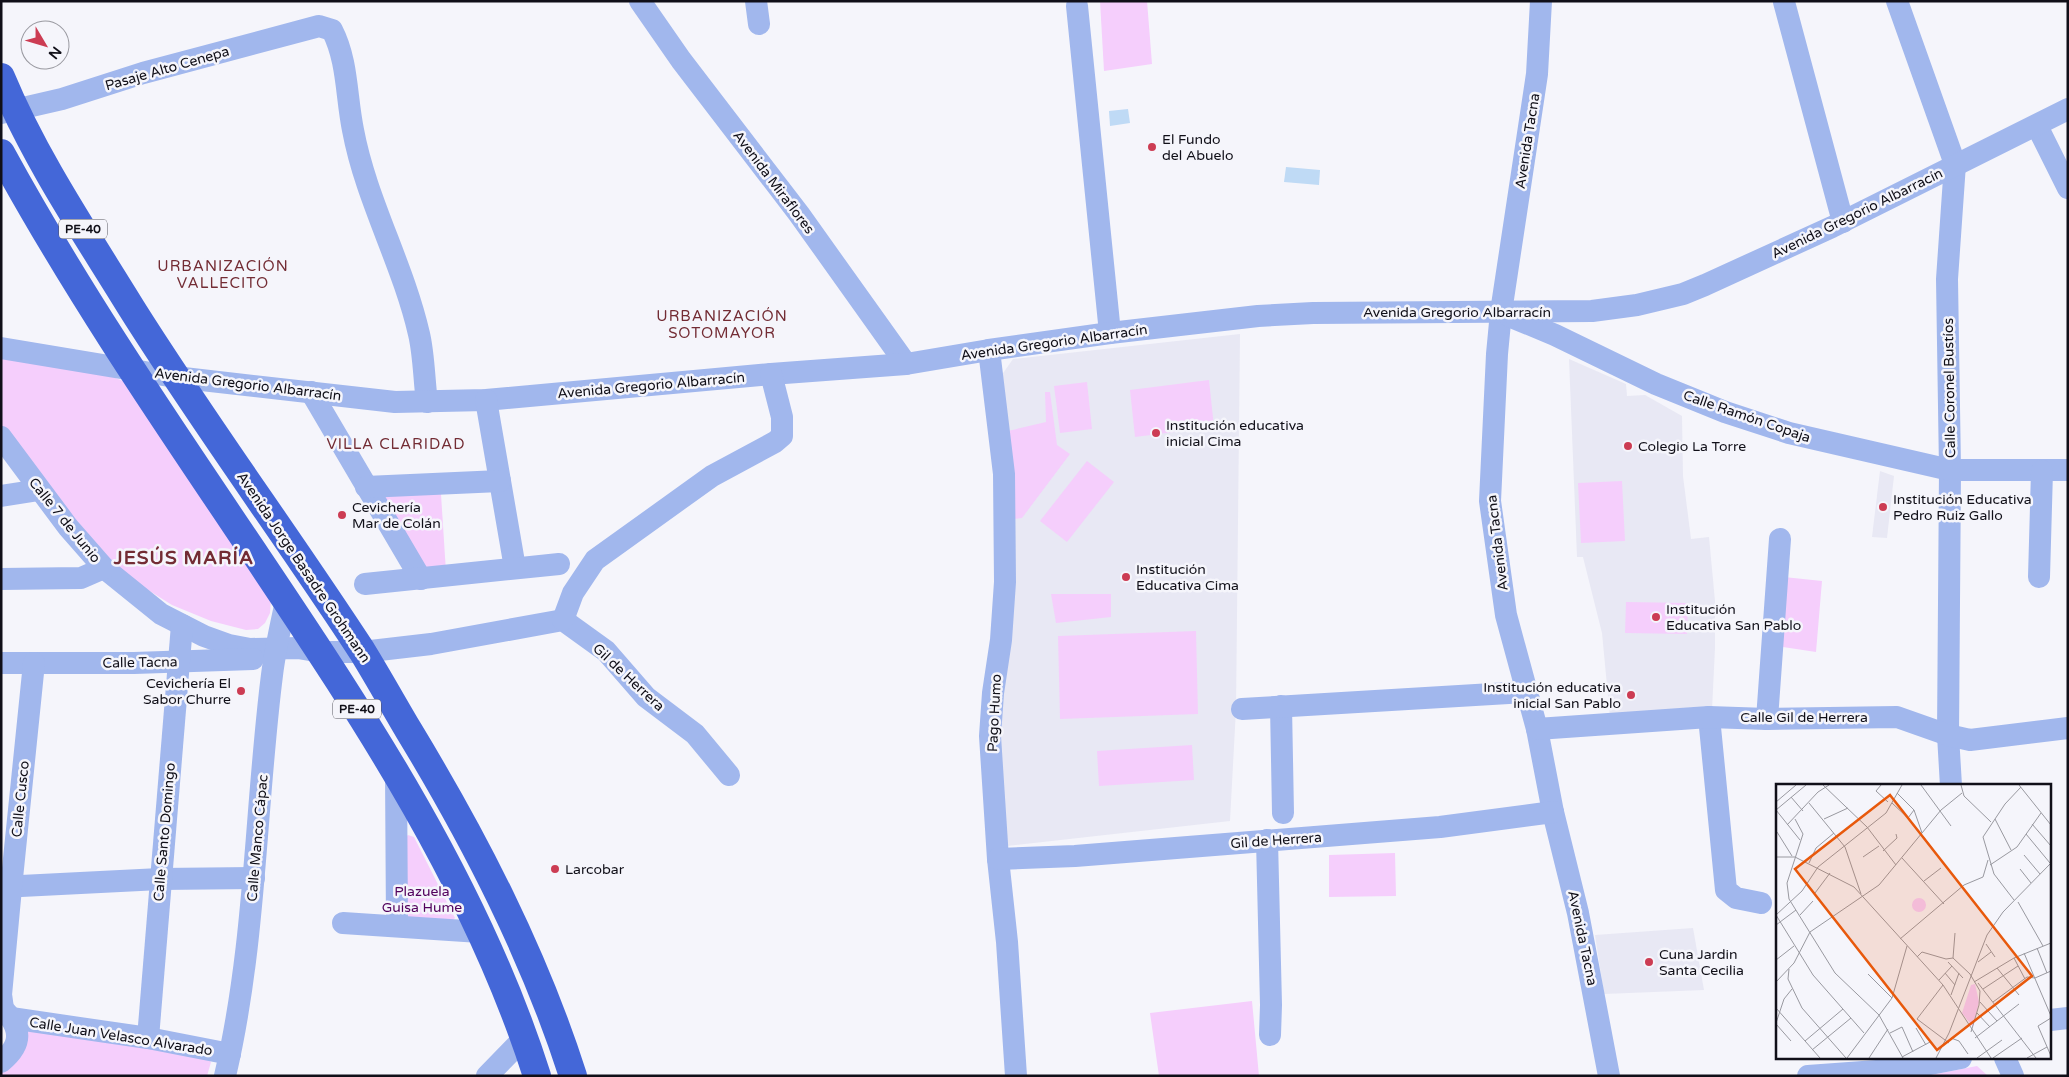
<svg xmlns="http://www.w3.org/2000/svg" width="2069" height="1077" viewBox="0 0 2069 1077" font-family="'Varela Round',sans-serif">
  <style>
    .built { fill: #e8e8f4 }
    .green { fill: #f5cefc }
    .water { fill: #bfdaf5 }
    .lines { fill: none; stroke-linecap: round; stroke-linejoin: round }
    .minor { stroke: #a1b7ed; stroke-width: 22 }
    .highway { stroke: #4467d8; stroke-width: 28 }
    .poi-dot { fill: #cc3c53; stroke: #f5f5fb; stroke-width: 2 }
    .labels { text-anchor: middle; stroke-width: 5; stroke-linejoin: round; paint-order: stroke }
    .shield { fill: #f5f5fb; stroke: #55545c; stroke-width: 1 }
    .shield-label { font-size: 12px; font-weight: bold; fill: #100f18 }
    .street-label { font-size: 14px; fill: #100f18; stroke: #f5f5fb }
    .poi-label { font-size: 14px; fill: #100f18; stroke: #f5f5fb; text-anchor: start }
    .park-label { font-size: 14px; fill: #52025d; stroke: #f5f5fb }
    .neighbourhood-label { font-size: 15px; letter-spacing: 1px; fill: #732c34; stroke: #f5f5fb }
    .district-label { font-size: 19px; font-weight: bold; letter-spacing: 1px; fill: #732c34; stroke: #f5f5fb }
    .inset-road { fill: none; stroke: #9999a0; stroke-width: 1 }
    .view { fill: #e8590c; fill-opacity: 0.15; stroke: #e8590c; stroke-width: 2.5 }
    .inset-edge { fill: none; stroke: #100f18; stroke-width: 2.5 }
  </style>
  <rect width="100%" height="100%" fill="#f5f5fb"/>
  <!-- built -->
  <g class="built">
    <polygon points="1240,334 1236,709 1230,821 1007,846 1000,744 1001,376 1013,359"/>
    <polygon points="1569,359 1626,384 1627,396 1645,395 1682,416 1683,476 1691,539 1709,537 1715,601 1715,648 1712,710 1610,717 1602,633 1583,557 1577,557"/>
    <polygon points="1880,471 1894,476 1887,538 1872,537"/>
    <polygon points="1693,928 1704,990 1604,994 1595,935"/>
  </g>
  <!-- green -->
  <g class="green">
    <polygon points="1100,1 1147,1 1152,64 1104,71"/>
    <polygon points="1,358 113,377 123,381 271,599 270,613 265,623 258,629 246,630 211,621 172,605 140,585 109,558 35,473 1,425"/>
    <polygon points="1209,380 1214,427 1135,437 1130,390"/>
    <polygon points="1087,382 1092,429 1060,433 1054,386"/>
    <polygon points="1045,392 1050,392 1057,445 1070,454 1022,518 1015,519 1008,431 1046,422"/>
    <polygon points="1087,461 1114,482 1067,542 1040,521"/>
    <polygon points="1622,481 1625,541 1581,543 1578,483"/>
    <polygon points="441,494 446,572 423,574 375,496"/>
    <polygon points="1784,577 1822,581 1816,652 1777,646"/>
    <polygon points="1051,594 1111,594 1111,617 1056,623"/>
    <polygon points="1626,602 1688,603 1687,634 1625,633"/>
    <polygon points="1196,631 1198,714 1060,719 1058,636"/>
    <polygon points="1192,745 1194,780 1099,786 1097,751"/>
    <polygon points="408,835 414,837 455,918 451,922 406,920 402,840"/>
    <polygon points="1395,853 1396,896 1329,897 1329,855"/>
    <polygon points="1252,1001 1259,1076 1159,1076 1150,1013"/>
    <polygon points="21,1025 203,1056 211,1062 207,1076 1,1076 1,1071"/>
    <polygon points="1977,1066 1988,1076 1926,1076"/>
  </g>
  <!-- water -->
  <g class="water">
    <polygon points="1128,109 1130,123 1110,126 1109,111"/>
    <polygon points="1286,167 1320,170 1319,185 1284,182"/>
  </g>
  <g class="lines">
    <!-- minor -->
    <g class="minor">
      <polyline points="640,1 681,60 799,214 906,364"/>
      <polyline points="756,1 759,24"/>
      <polyline points="1541,1 1537,74 1501,312 1497,354 1490,501 1506,615 1537,729 1553,812 1578,913 1609,1076"/>
      <polyline points="1897,1 1955,164 1947,279 1950,470 1948,735 1951,786"/>
      <polyline points="1784,2 1843,222"/>
      <polyline points="1077,6 1110,333"/>
      <path d="M1 113 62 99 143 73 319 26 332 30C348 61 346 96 353 130 366 200 403 264 419 334 424 355 424 380 427 402"/>
      <polyline points="2037,126 2068,188"/>
      <polyline points="1509,316 1555,335 1656,384 1725,412 1789,433 1950,470 2068,470"/>
      <polyline points="1,348 175,377 395,402 486,400 771,374 906,364 989,350 1110,333 1258,316 1313,313 1592,311 1637,305 1683,294 1705,285 1832,227 2068,109"/>
      <polyline points="989,350 1004,474 1005,582 1001,640 993,693 990,736 998,859 1007,942 1016,1076"/>
      <polyline points="311,392 421,579"/>
      <polyline points="486,400 515,568"/>
      <polyline points="1,437 68,527 104,568 161,614 204,636 229,645 250,649 298,648 321,652 362,652 431,644 563,620 606,651 646,697 695,734 729,775"/>
      <polyline points="366,487 500,481"/>
      <polyline points="1,496 39,490"/>
      <polyline points="2039,577 2042,471"/>
      <polyline points="1,579 81,578 104,568"/>
      <polyline points="365,584 559,564"/>
      <polyline points="563,620 573,593 595,560 712,476 775,442 782,436 782,417 771,374"/>
      <polyline points="1,663 134,663 253,659"/>
      <polyline points="1281,706 1283,813"/>
      <polyline points="1242,709 1526,692"/>
      <polyline points="1709,717 1726,890 1736,898 1761,903"/>
      <polyline points="1767,719 1780,539"/>
      <polyline points="1537,729 1709,717 1767,719 1897,717 1948,735 1970,740 2068,728"/>
      <polyline points="396,772 397,926"/>
      <polyline points="1267,840 1271,1005 1270,1035"/>
      <polyline points="998,859 1075,856 1440,827 1553,812"/>
      <polyline points="1,887 160,879 254,878"/>
      <polyline points="343,923 480,932"/>
      <polyline points="11,1018 148,1038 230,1054"/>
      <polyline points="2050,1020 2068,1018"/>
      <polyline points="148,1038 182,625"/>
      <polyline points="2005,1058 2013,1076"/>
      <path d="M1 1062C17 1049 23 1035 10 1017 7 1013 4 1011 3 1007 2 1004 2 999 1 995L11 888 34 663"/>
      <path d="M225 1076C256 944 255 809 272 675 275 650 281 625 286 601"/>
      <polyline points="487,1076 524,1038"/>
      <polyline points="1808,1076 1904,1069 1961,1058"/>
    </g>
    <!-- highway -->
    <g class="highway">
      <path d="M1 77C35 159 86 234 132 309 205 425 287 536 362 651 378 677 393 704 409 731 475 840 534 954 573 1076"/>
      <path d="M1 153C78 294 168 425 257 557 367 721 477 887 537 1076"/>
    </g>
  </g>
  <!-- markers -->
  <g class="poi-dot">
    <circle cx="1152" cy="147" r="5"/>
    <circle cx="1156" cy="433" r="5"/>
    <circle cx="1628" cy="446" r="5"/>
    <circle cx="1883" cy="507" r="5"/>
    <circle cx="342" cy="515" r="5"/>
    <circle cx="1126" cy="577" r="5"/>
    <circle cx="1656" cy="617" r="5"/>
    <circle cx="241" cy="691" r="5"/>
    <circle cx="1631" cy="695" r="5"/>
    <circle cx="555" cy="869" r="5"/>
    <circle cx="1649" cy="962" r="5"/>
  </g>
  <g class="labels">
    <!-- shield labels -->
    <g class="shield">
      <rect x="59" y="219.5" width="48" height="19" rx="4"/>
      <rect x="333" y="699.5" width="48" height="19" rx="4"/>
    </g>
    <g class="shield-label">
      <text x="83" y="233">PE-40</text>
      <text x="357" y="713">PE-40</text>
    </g>
    <!-- street labels -->
    <g class="street-label">
      <text transform="translate(167 68) rotate(-16)" y="5">Pasaje Alto Cenepa</text>
      <text transform="translate(1527 141) rotate(-81)" y="5">Avenida Tacna</text>
      <text transform="translate(774 182) rotate(53)" y="5">Avenida Miraflores</text>
      <text transform="translate(1857 213) rotate(-26)" y="5">Avenida Gregorio Albarracín</text>
      <text x="1457" y="317">Avenida Gregorio Albarracín</text>
      <text transform="translate(1054 342) rotate(-8)" y="5">Avenida Gregorio Albarracín</text>
      <text transform="translate(248 384) rotate(7)" y="5">Avenida Gregorio Albarracín</text>
      <text transform="translate(651 385) rotate(-5)" y="5">Avenida Gregorio Albarracín</text>
      <text transform="translate(1949 388) rotate(-91)" y="5">Calle Coronel Bustíos</text>
      <text transform="translate(1747 416) rotate(19)" y="5">Calle Ramón Copaja</text>
      <text transform="translate(65 520) rotate(51)" y="5">Calle 7 de Junio</text>
      <text transform="translate(1497 543) rotate(-97)" y="5">Avenida Tacna</text>
      <text transform="translate(304 567) rotate(56)" y="5">Avenida Jorge Basadre Grohmann</text>
      <text transform="translate(140 662) rotate(-1)" y="5">Calle Tacna</text>
      <text transform="translate(629 677) rotate(43)" y="5">Gil de Herrera</text>
      <text transform="translate(994 713) rotate(-87)" y="5">Pago Humo</text>
      <text x="1804" y="722">Calle Gil de Herrera</text>
      <text transform="translate(20 799) rotate(-84)" y="5">Calle Cusco</text>
      <text transform="translate(164 832) rotate(-85)" y="5">Calle Santo Domingo</text>
      <text transform="translate(257 838) rotate(-85)" y="5">Calle Manco Cápac</text>
      <text transform="translate(1276 840) rotate(-4)" y="5">Gil de Herrera</text>
      <text transform="translate(1583 938) rotate(78)" y="5">Avenida Tacna</text>
      <text transform="translate(121 1036) rotate(9)" y="5">Calle Juan Velasco Alvarado</text>
    </g>
    <!-- poi labels -->
    <g class="poi-label">
      <text x="1162" y="144">El Fundo<tspan x="1162" dy="16">del Abuelo</tspan></text>
      <text x="1166" y="430">Institución educativa<tspan x="1166" dy="16">inicial Cima</tspan></text>
      <text x="1638" y="451">Colegio La Torre</text>
      <text x="1893" y="504">Institución Educativa<tspan x="1893" dy="16">Pedro Ruiz Gallo</tspan></text>
      <text x="352" y="512">Cevichería<tspan x="352" dy="16">Mar de Colán</tspan></text>
      <text x="1136" y="574">Institución<tspan x="1136" dy="16">Educativa Cima</tspan></text>
      <text x="1666" y="614">Institución<tspan x="1666" dy="16">Educativa San Pablo</tspan></text>
      <text x="231" y="688" text-anchor="end">Cevichería El<tspan x="231" dy="16">Sabor Churre</tspan></text>
      <text x="1621" y="692" text-anchor="end">Institución educativa<tspan x="1621" dy="16">inicial San Pablo</tspan></text>
      <text x="565" y="874">Larcobar</text>
      <text x="1659" y="959">Cuna Jardin<tspan x="1659" dy="16">Santa Cecilia</tspan></text>
    </g>
    <!-- park labels -->
    <g class="park-label">
      <text x="422" y="896">Plazuela<tspan x="422" dy="16">Guisa Hume</tspan></text>
    </g>
    <!-- neighbourhood labels -->
    <g class="neighbourhood-label">
      <text x="223" y="271">URBANIZACIÓN<tspan x="223" dy="17">VALLECITO</tspan></text>
      <text x="722" y="321">URBANIZACIÓN<tspan x="722" dy="17">SOTOMAYOR</tspan></text>
      <text x="396" y="449">VILLA CLARIDAD</text>
    </g>
    <!-- district labels -->
    <g class="district-label">
      <text x="184" y="564">JESÚS MARÍA</text>
    </g>
  </g>
  <!-- overview -->
  <g transform="translate(1776 784)">
    <rect width="275" height="275" fill="#f5f5fb"/>
    <path d="M136 121a7 7 0 1 1 14 0a7 7 0 1 1-14 0ZM199 200 203 218 197 243 186 229 195 201Z" fill="#f5cefc"/>
    <path class="inset-road" d="M47 1 91 43 120 81M105 1 100 7 112 18M145 1 175 42M185 1 188 12 215 38M243 1 275 41M121 9 138 26 146 49M15 13 27 27M0 18 20 1M33 19 69 63 85 110M116 19 132 34 138 26M0 26 24 56M0 26 30 1M19 35 27 50 11 99 13 115 59 189 103 231 127 274M48 35 72 24M219 35 235 66M256 40 275 62M11 41 42 8 53 1M1 48 16 72M250 50 274 79M146 51 156 64M107 67 121 54 120 50M248 71 264 90M0 73H19L78 103 167 201 215 274M87 73 103 62M126 74 168 120M33 79 40 64 58 49M214 81 241 63 265 29M244 85 255 99M148 97 165 84M39 109 54 89M238 116 218 90 207 53 229 20 245 3M242 118 267 162M0 131 26 107 42 83 110 29 126 1M0 131 37 191 88 249M24 131 37 117M0 141 20 126M179 149 177 174 194 190 204 207 203 221 195 248M124 155 188 101 207 93 212 76M210 160 219 173M261 164 271 189M248 169 275 232M141 173 146 168 170 175 177 174M238 174 249 195M0 176 18 162M172 178 187 194M202 178 215 168M221 184 243 211M13 185 12 195 26 224 70 274M169 189 179 201M92 190 116 214M163 196 176 182M0 198 18 179 34 148 103 101 165 26 186 9M198 198 238 174 275 159M202 199 260 274M167 201 141 235 173 259M207 205 242 182M175 211 183 189M204 218 221 237M217 218 251 193 259 194 275 187M0 224 44 274M201 229 214 243M275 234 262 242 275 272M0 239 8 215 16 205M0 240 15 257M140 244 150 261M114 249 126 243 137 268M175 254 183 257 192 270M199 254 243 220M29 257 67 225M36 266 75 234M126 273 154 258M71 274 116 214 131 162M93 274 112 245M160 274 173 249 211 151 227 128 275 79M201 274 226 256M217 274 246 254M251 274 271 263"/>
    <path class="view" d="M114 11 256 192 161 266 19 85Z"/>
    <rect width="275" height="275" class="inset-edge"/>
  </g>
  <!-- border -->
  <rect width="2069" height="1077" fill="none" stroke="#100f18" stroke-width="5"/>
  <!-- north arrow -->
  <g transform="translate(45 45) rotate(128)"><circle r="24" fill="#f5f5fb" stroke="#9999a0"/>
  <path d="M0-4L9 19L0 12L-9 19Z" fill="#cc3c53"/>
  <text y="-8" font-size="14" font-weight="bold" text-anchor="middle" fill="#100f18">N</text>
  </g>
</svg>
